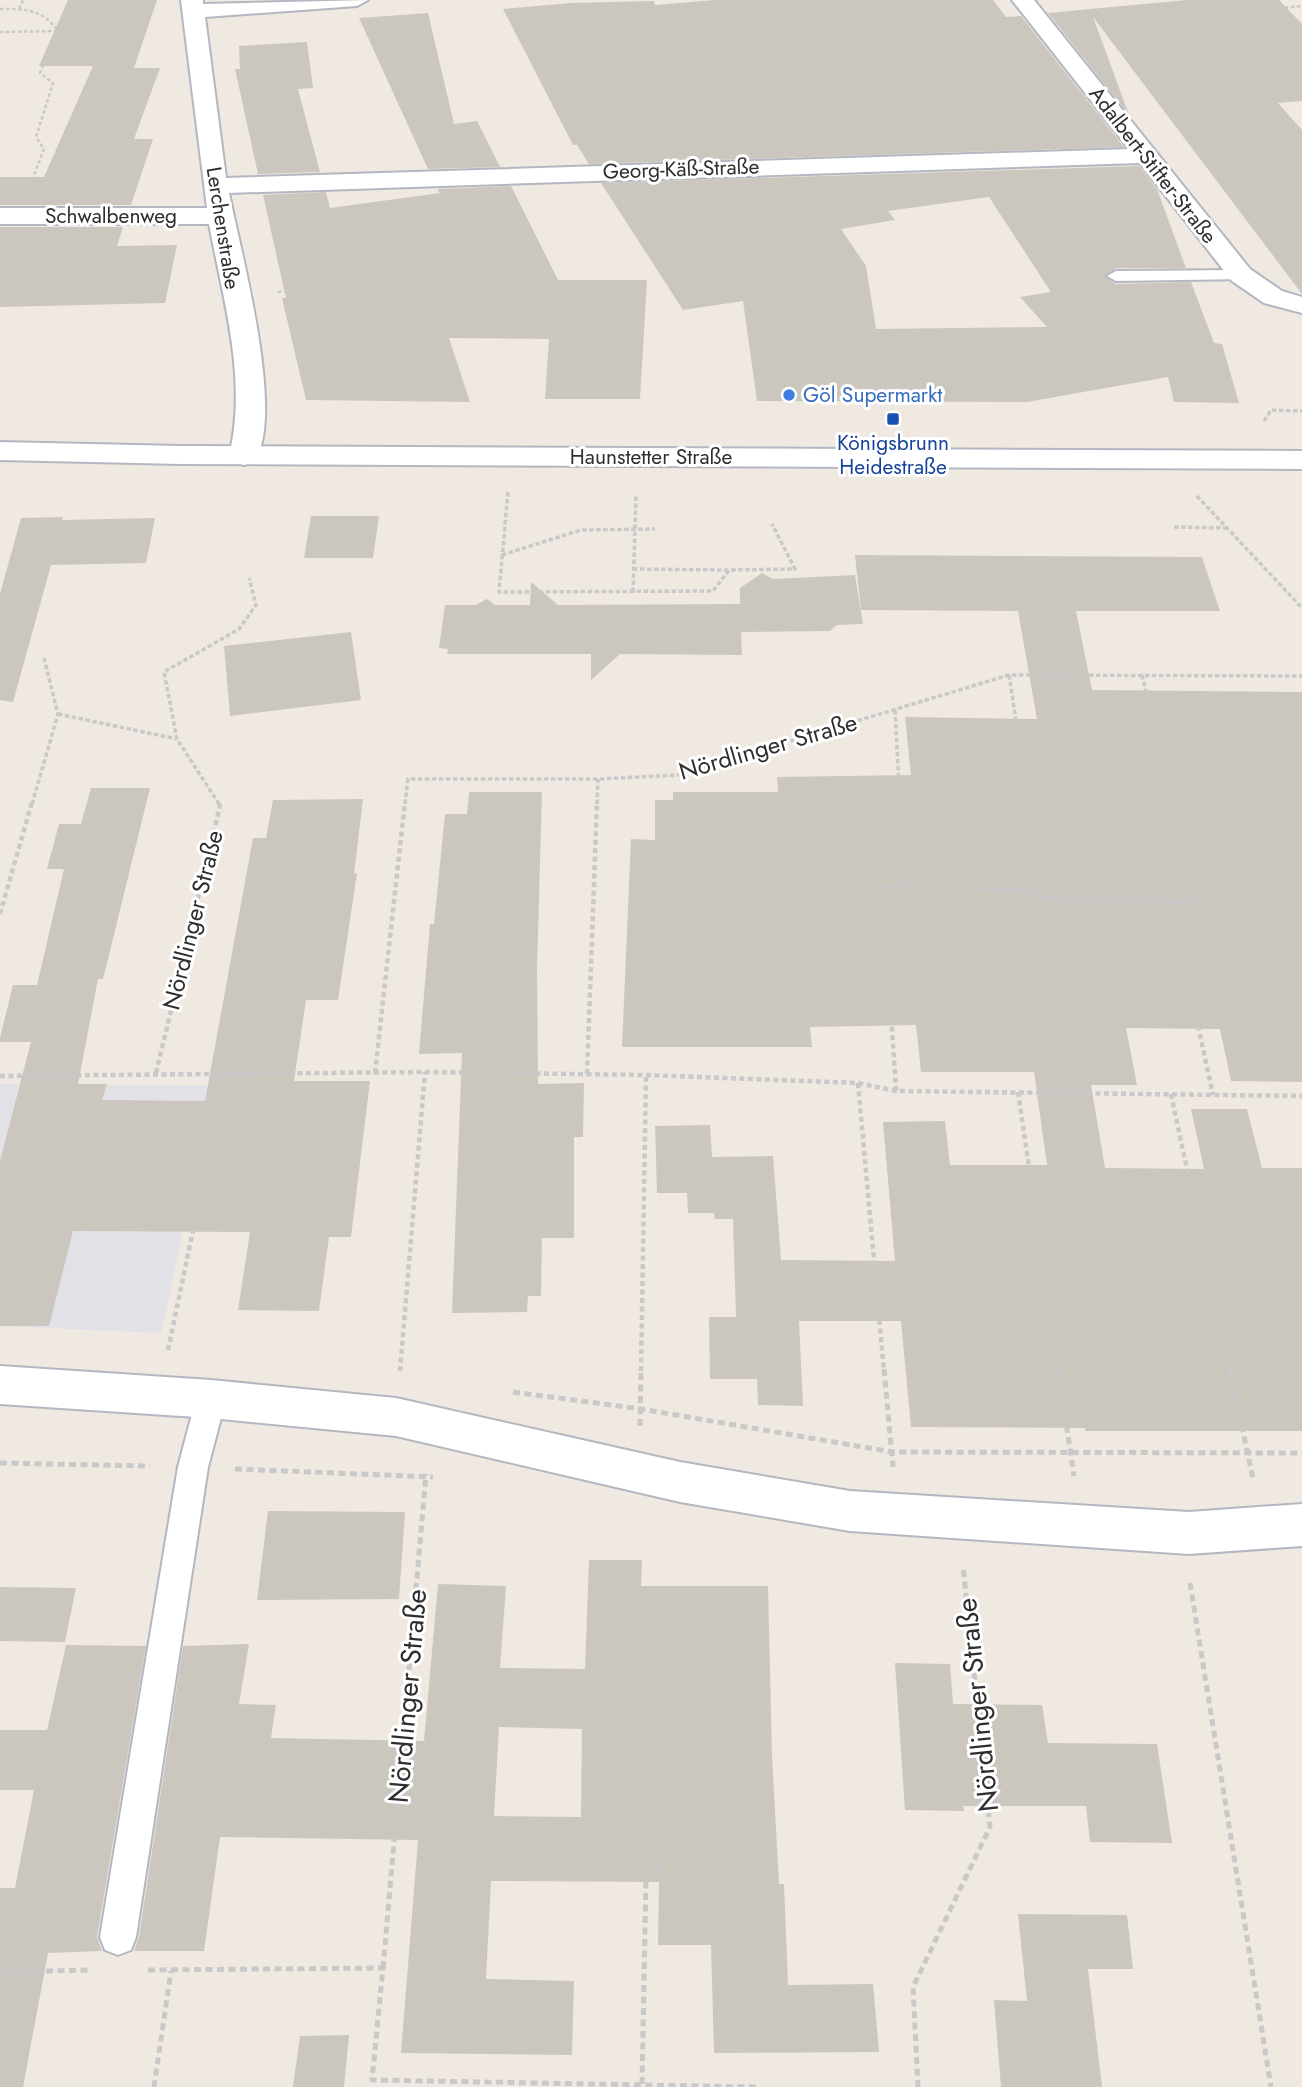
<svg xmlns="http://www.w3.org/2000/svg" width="1302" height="2087" viewBox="0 0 1302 2087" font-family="Jost,sans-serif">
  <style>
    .industrial { fill: #e3e1e8 }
    .building { fill: #cbc7bf; fill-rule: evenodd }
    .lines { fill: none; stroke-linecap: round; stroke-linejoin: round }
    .service-casing { stroke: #b4b7c1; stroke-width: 4 }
    .minor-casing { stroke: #b4b7c1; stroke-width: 4 }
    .tertiary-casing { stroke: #b4b7c1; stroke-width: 4 }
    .path-far3 { stroke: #c9c9c9; stroke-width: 2.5; stroke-dasharray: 3.5 2.5; stroke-linecap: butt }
    .path-far2 { stroke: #c9c9c9; stroke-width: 3.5; stroke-dasharray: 4.5 2.5; stroke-linecap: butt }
    .path-far1 { stroke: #c9c9c9; stroke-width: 4.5; stroke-dasharray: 5 3.5; stroke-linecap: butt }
    .path { stroke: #c9c9c9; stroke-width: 5; stroke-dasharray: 7 4.5; stroke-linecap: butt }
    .service { fill: #fff; fill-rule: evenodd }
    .minor { fill: #fff; fill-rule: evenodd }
    .tertiary { fill: #fff; fill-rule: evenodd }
    .shop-dot { fill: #3f7fe0; stroke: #fff; stroke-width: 2.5 }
    .transit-dot { fill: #1a4fb4; stroke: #fff; stroke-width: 2.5 }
    .labels { text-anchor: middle; stroke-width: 6; stroke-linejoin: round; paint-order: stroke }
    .far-street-label { font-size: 21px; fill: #2e2e2e; stroke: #fff }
    .far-shop-label { font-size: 21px; fill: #366cbe; stroke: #fff; text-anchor: start }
    .far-transit-label { font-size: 21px; fill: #164399; stroke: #fff }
    .street-label { font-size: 24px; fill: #2e2e2e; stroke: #fff }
    .near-street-label { font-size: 28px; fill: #2e2e2e; stroke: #fff }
  </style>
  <rect width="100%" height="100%" fill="#efe9e1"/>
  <!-- industrial -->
  <polygon class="industrial" points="0,1084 214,1086 161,1333 3,1326 6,1315 0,1314"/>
  <!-- building -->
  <g class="building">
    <polygon points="68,0 157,0 134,68 160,68 134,139 153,139 131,205 0,205 0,177 44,177 93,66 39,66"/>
    <polygon points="715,0 993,0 1006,17 1021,16 1124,147 589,164 577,145 573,145 503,9 571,3 654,1 655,5"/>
    <polygon points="1187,0 1279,0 1302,24 1302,101 1278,103 1302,130 1302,294 1093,17 1129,115 1048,13"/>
    <polygon points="428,13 454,124 477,121 500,167 428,169 359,18"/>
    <polygon points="307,42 313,88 298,89 320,172 258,174 235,69 240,69 239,46"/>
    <path d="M1139 166 1157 189 1186 268H1116L1105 277 1116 284 1191 282 1214 343 1222 344 1239 403 1174 402 1168 377 1027 402 757 401 743 301 683 310 601 183ZM989 197 1051 292 1020 297 1047 327 876 329 866 266 841 229 895 220 888 211Z"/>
    <polygon points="511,186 558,280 647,280 640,399 545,399 549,339 449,338 470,402 306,400 282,298 286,298 263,195 326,192 330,208 440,193 437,189"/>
    <polygon points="0,227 123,227 117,246 177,245 165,303 0,307"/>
    <polygon points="311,516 379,516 373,558 304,558"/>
    <polygon points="63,517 62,520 155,518 146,563 51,565 13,702 0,700 0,594 21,518"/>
    <polygon points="855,555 1202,557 1220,611 1076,611 1092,690 1302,692 1302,1082 1231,1081 1220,1029 1126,1028 1137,1085 1091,1085 1105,1168 1204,1169 1191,1109 1247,1109 1262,1168 1302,1168 1302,1431 1085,1431 1085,1428 911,1427 901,1321 799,1321 803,1406 758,1405 757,1379 710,1379 709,1317 736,1317 733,1219 715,1219 714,1213 688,1213 687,1193 657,1193 655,1126 710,1125 712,1157 773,1156 781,1260 895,1261 883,1122 945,1121 950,1165 1047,1165 1034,1072 921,1072 916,1025 810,1027 812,1047 622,1047 631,839 655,840 655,800 673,800 673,792 778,792 777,777 911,775 905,717 1037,719 1018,611 861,610"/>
    <polygon points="762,573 773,579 855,575 863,624 837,625 830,631 741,632 742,655 620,654 591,680 591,654 447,654 448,649 439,648 445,605 476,605 487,599 495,605 530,605 531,582 558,605 740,604 740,612 740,588"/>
    <polygon points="351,632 361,700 230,716 224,646"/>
    <polygon points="91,788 150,788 103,979 98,979 78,1084 107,1084 102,1100 205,1101 253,838 266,838 273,800 363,799 354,874 357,873 338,1000 306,1000 294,1081 370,1081 351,1237 329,1237 319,1311 238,1310 250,1232 73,1231 49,1326 0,1326 0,1161 31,1042 0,1042 0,1038 13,985 37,985 64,869 47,869 59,824 81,824"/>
    <polygon points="469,792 542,792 537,968 538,1084 584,1083 583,1137 574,1137 574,1238 542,1238 541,1296 528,1296 527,1312 452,1313 462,1053 419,1054 430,924 434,924 445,814 467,814"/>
    <polygon points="268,1511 405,1512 399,1599 257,1600"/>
    <path d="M589 1560H642L641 1586H768L772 1756 779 1884H784L788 1985 873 1984 879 2052 714 2053 711 1945H658L659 1882 491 1881 486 1979 574 1981 572 2055 401 2053 418 1840 220 1837 204 1951H134L139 1937 183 1646 249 1644 239 1704 276 1705 271 1738 424 1741 438 1584 506 1586 500 1668 585 1669ZM499 1727 582 1729 581 1817 494 1816Z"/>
    <polygon points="0,1587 76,1588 65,1642 0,1641"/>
    <polygon points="66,1645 146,1646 97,1937 102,1951 48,1953 23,2087 0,2087 0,1888 15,1888 34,1790 0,1790 0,1730 47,1730"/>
    <polygon points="895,1663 950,1664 953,1704 1042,1705 1048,1743 1157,1744 1172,1843 1090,1842 1086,1806 963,1806 964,1811 905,1810"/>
    <polygon points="1018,1914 1127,1915 1133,1969 1088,1969 1102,2087 1001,2087 994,2000 1027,2001"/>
    <polygon points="349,2035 344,2087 293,2087 300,2036"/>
  </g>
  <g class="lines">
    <defs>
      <g id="service">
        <polygon points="1241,270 1247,271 1250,275 1247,279 1116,281 1107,276 1116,271"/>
        <polygon points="211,1386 222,1390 226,1399 208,1467 136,1937 131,1950 118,1955 105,1950 100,1937 178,1467 196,1399 200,1390"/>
      </g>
      <g id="minor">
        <path d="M181 0H203V4L368 0 357 6 205 17 226 178 1129 149 1012 0H1034L1250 269 1282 291 1302 297V313L1264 303 1232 281 1140 163 229 193C240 249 286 416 254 462L244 465 234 462 229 456C248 380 223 299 209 224H0V208H207Z"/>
        <polygon points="0,1366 211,1380 396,1398 680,1462 850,1491 1189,1512 1302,1504 1302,1546 1189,1554 850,1531 680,1502 396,1436 211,1418 0,1404"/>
      </g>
      <polygon id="tertiary" points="0,442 181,446 1302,451 1302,469 181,464 0,460"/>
    </defs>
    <!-- service casing -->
    <use href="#service" class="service-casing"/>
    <!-- minor casing -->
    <use href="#minor" class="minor-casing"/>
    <!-- tertiary casing -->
    <use href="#tertiary" class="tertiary-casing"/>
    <!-- path-far3 -->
    <g class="path-far3">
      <path d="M0 9C27 9 42 9 58 31L0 32"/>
      <polyline points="19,9 23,0"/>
      <polyline points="1249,11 1302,6"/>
      <polyline points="32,180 44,149 36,137 53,83 40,73 58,31"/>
      <polyline points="278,292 420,276"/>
    </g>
    <!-- path-far2 -->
    <g class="path-far2">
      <polyline points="1264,421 1271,410 1302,411"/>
      <polyline points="508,492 499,592 713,591 729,570 795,569 772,524"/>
      <polyline points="1197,496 1302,608"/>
      <polyline points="1174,527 1228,528"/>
      <polyline points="502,555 581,530 655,529"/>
      <polyline points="633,569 728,570"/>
      <polyline points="633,592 636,494"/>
      <polyline points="1009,675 1029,804"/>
      <polyline points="1142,675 1172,804"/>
      <polyline points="895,710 900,804"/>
      <polyline points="58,714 177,739"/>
      <polyline points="32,804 58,714 44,658"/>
      <polyline points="219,804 177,739 164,672 239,629 256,605 249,578"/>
      <polyline points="405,804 408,779 598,779 678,775 1009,675 1302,676"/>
      <polyline points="597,804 598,779"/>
    </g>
    <!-- path-far1 -->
    <g class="path-far1">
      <polyline points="900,802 905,888"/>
      <polyline points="1029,802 1044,897"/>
      <polyline points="1027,890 1064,1094"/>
      <polyline points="1171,901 1213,1095"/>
      <polyline points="0,914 32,802"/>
      <polyline points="156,1073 220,806 217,802"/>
      <polyline points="375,1073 405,802"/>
      <polyline points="587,1074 597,802"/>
      <polyline points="0,1076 425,1072 646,1075 858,1083 896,1091 1302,1096"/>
      <polyline points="858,1083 884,1371"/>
      <polyline points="896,1091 883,887 1027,890 1044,898 1194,902 1171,802"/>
      <polyline points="1018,1092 1059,1371"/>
      <polyline points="1171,1094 1230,1371"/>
      <polyline points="168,1350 226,1073"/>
      <polyline points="400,1371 425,1072"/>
      <polyline points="641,1371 646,1075"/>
    </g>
    <!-- path -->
    <g class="path">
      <polyline points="884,1369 893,1467"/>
      <polyline points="1058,1369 1074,1476"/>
      <polyline points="1230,1369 1253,1479"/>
      <polyline points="513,1392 641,1409 892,1452 1302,1453"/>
      <polyline points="640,1426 641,1369"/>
      <polyline points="0,1463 150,1466"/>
      <polyline points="235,1469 433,1477"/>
      <polyline points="1190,1583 1271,2087"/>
      <polyline points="383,1968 426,1474"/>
      <polyline points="148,1970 383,1968 372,2080 759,2087"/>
      <polyline points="0,1972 90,1970"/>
      <polyline points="642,2084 646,1878 677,1851"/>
      <polyline points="154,2087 171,1971"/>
      <polyline points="918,2087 913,1987 990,1827 963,1566"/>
    </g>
    <!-- service -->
    <use href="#service" class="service"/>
    <!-- minor -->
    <use href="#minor" class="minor"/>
    <!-- tertiary -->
    <use href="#tertiary" class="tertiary"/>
  </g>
  <!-- markers -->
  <circle class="shop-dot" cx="789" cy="395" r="7"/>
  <rect class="transit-dot" x="886" y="412" width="14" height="14" rx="3.5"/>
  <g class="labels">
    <!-- far-street labels -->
    <g class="far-street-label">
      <text transform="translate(1153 165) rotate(52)" y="7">Adalbert-Stifter-Straße</text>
      <text transform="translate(681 169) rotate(-2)" y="7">Georg-Käß-Straße</text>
      <text x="111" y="223">Schwalbenweg</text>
      <text transform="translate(223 228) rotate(81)" y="7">Lerchenstraße</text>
      <text x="651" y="464">Haunstetter Straße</text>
    </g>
    <!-- far-shop labels -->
    <g class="far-shop-label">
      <text x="803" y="402">Göl Supermarkt</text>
    </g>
    <!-- far-transit labels -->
    <g class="far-transit-label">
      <text x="893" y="450">Königsbrunn<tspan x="893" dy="24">Heidestraße</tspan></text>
    </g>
    <!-- street labels -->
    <g class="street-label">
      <text transform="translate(768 747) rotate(-16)" y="8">Nördlinger Straße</text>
      <text transform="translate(193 920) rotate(-76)" y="8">Nördlinger Straße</text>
    </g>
    <!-- near-street labels -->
    <g class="near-street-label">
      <text transform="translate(407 1696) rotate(-85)" y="10">Nördlinger Straße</text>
      <text transform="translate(977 1705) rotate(-96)" y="10">Nördlinger Straße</text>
    </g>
  </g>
</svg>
